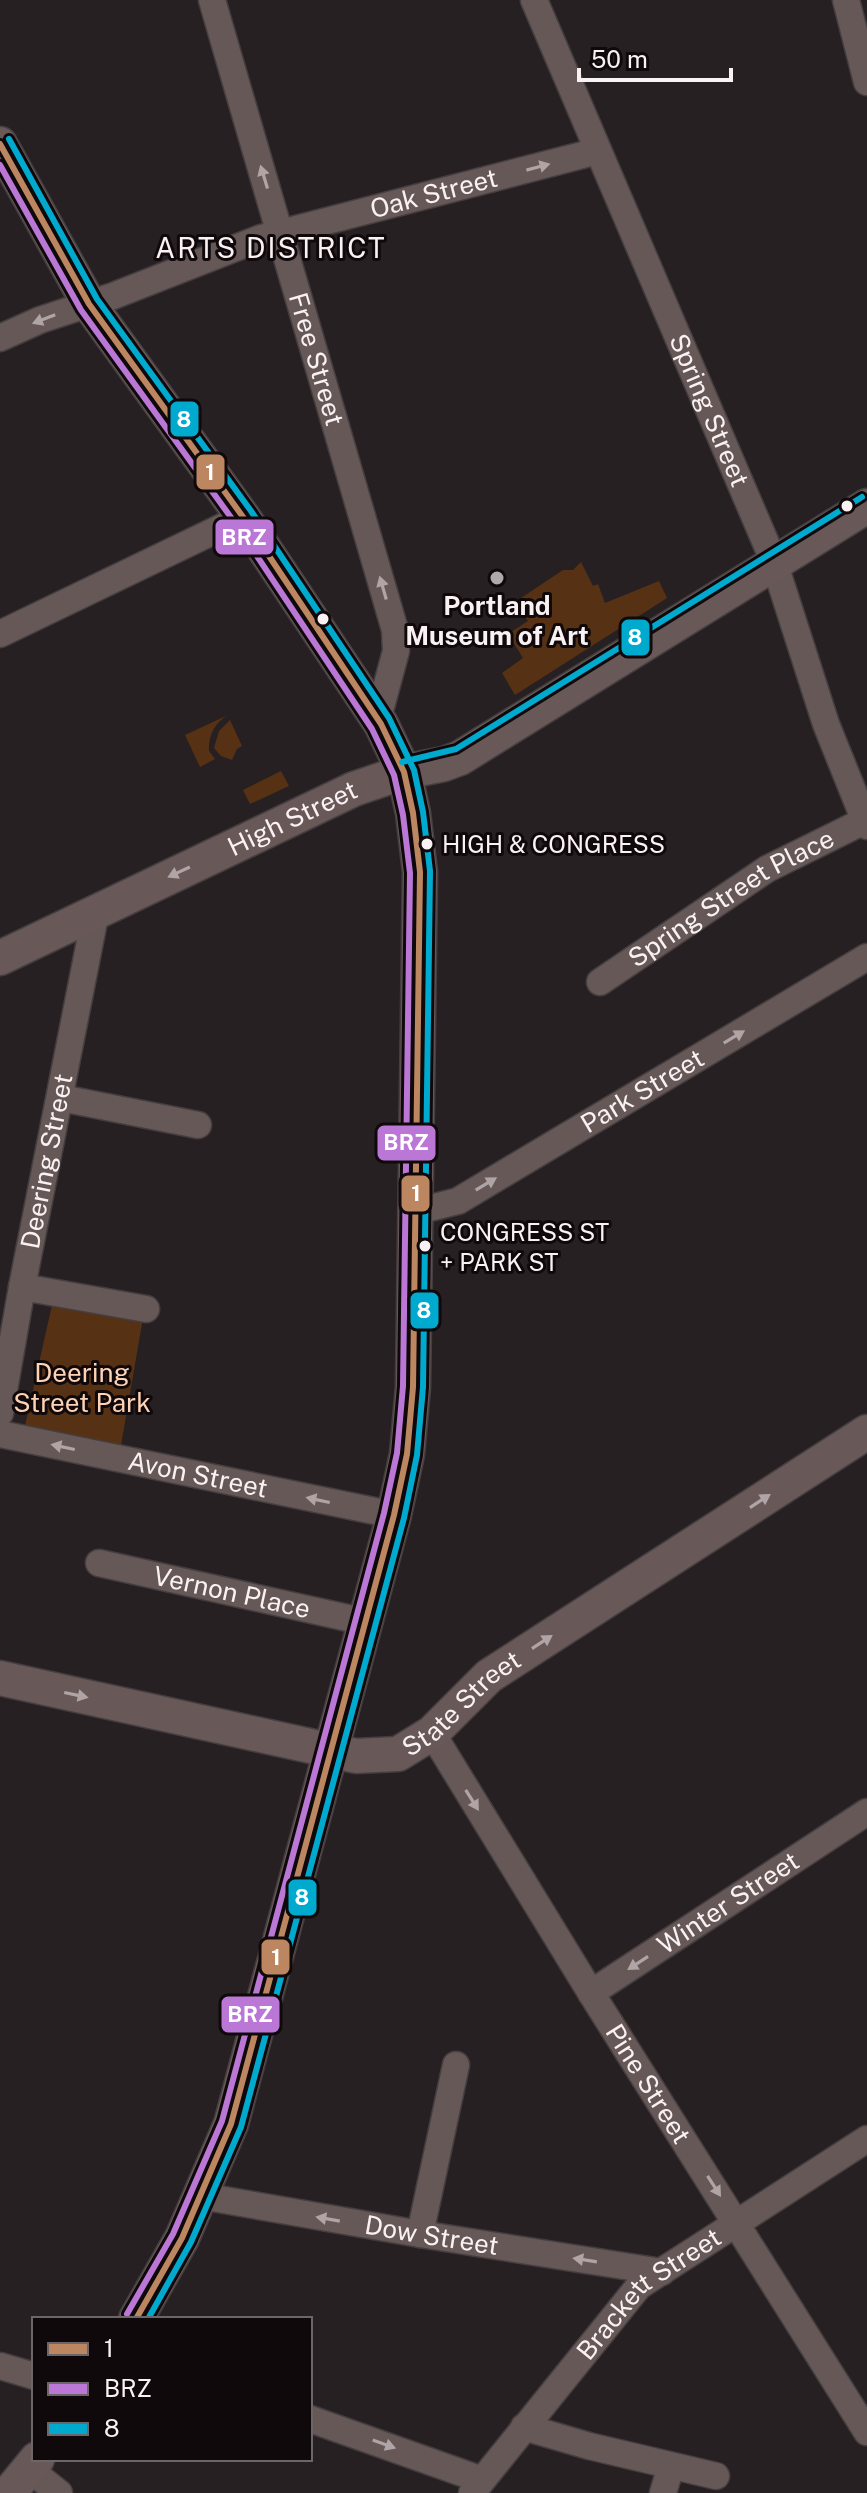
<svg xmlns="http://www.w3.org/2000/svg" width="867" height="2493" viewBox="0 0 867 2493" font-family="'Public Sans',sans-serif">
  <style>
    .green { fill: #563114 }
    .lines { fill: none; stroke-linecap: round; stroke-linejoin: round }
    .minor-casing { stroke: #443e40; stroke-width: 29 }
    .major-casing { stroke: #443e40; stroke-width: 37 }
    .minor { stroke: #665857; stroke-width: 26 }
    .major { stroke: #685858; stroke-width: 34 }
    .bus-1-casing { stroke: #0f090b; stroke-width: 12 }
    .bus-2-casing { stroke: #0f090b; stroke-width: 12 }
    .bus-3-casing { stroke: #0f090b; stroke-width: 12 }
    .bus-1 { stroke: #bb8660; stroke-width: 6 }
    .bus-2 { stroke: #ba77d6; stroke-width: 6 }
    .bus-3 { stroke: #00a9ce; stroke-width: 6 }
    .oneway { fill: #b0a4a5 }
    .oneway2 { fill: #b1a4a6 }
    .bus-dot { fill: #faf1f3; stroke: #0f090b; stroke-width: 3 }
    .poi-dot { fill: #b0a8aa; stroke: #0f090b; stroke-width: 3 }
    .labels { text-anchor: middle; stroke-width: 6; stroke-linejoin: round; paint-order: stroke }
    .bus-label { font-size: 24px; fill: #faf1f3; stroke: #0f090b; text-anchor: start }
    .street-label { font-size: 26px; fill: #faf1f3; stroke: #0f090b }
    .poi-label { font-size: 26px; font-weight: bold; fill: #faf1f3; stroke: #0f090b }
    .park-label { font-size: 26px; fill: #fed2b4; stroke: #0f090b }
    .neighbourhood-label { font-size: 28px; letter-spacing: 2px; fill: #faf1f3; stroke: #0f090b }
    .line-badge { stroke: #0f090b; stroke-width: 3 }
    .badge-label { font-size: 22px; text-anchor: middle; font-weight: bold; fill: #fff }
  </style>
  <rect width="100%" height="100%" fill="#272022"/>
  <!-- green -->
  <g class="green">
    <polygon points="581,562 593,586 598,584 605,603 659,581 667,598 515,695 502,673 523,658 508,634 528,621 515,602 563,570 573,570"/>
    <path d="M228 715C215 722 208 736 209 751L215 759 200 767 185 735Z"/>
    <polygon points="230,720 242,746 237,749 232,760 221,756 214,748 219,731"/>
    <polygon points="281,771 289,786 250,804 243,790"/>
    <polygon points="52,1305 143,1318 120,1451 24,1430"/>
  </g>
  <g class="lines">
    <defs>
      <g id="minor">
        <path id="s1" d="M212 0 395 630 396 651 378 718"/>
        <path id="s2" d="M534 0 774 562 826 724 867 826"/>
        <polyline points="846,0 867,82"/>
        <path id="s3" d="M0 338 40 320 113 296 261 238 598 151"/>
        <polyline points="0,634 243,517"/>
        <path id="s4" d="M600 982 767 869 864 821"/>
        <polyline points="61,1098 198,1125"/>
        <path id="s5" d="M414 1212 458 1201 867 957"/>
        <polyline points="22,1287 146,1309"/>
        <path id="s6" d="M0 1413 22 1287 96 911"/>
        <path id="s7" d="M0 1434 394 1515"/>
        <path id="s8" d="M99 1563 366 1622"/>
        <path id="s9" d="M432 1733 591 1993 867 2432"/>
        <path id="s10" d="M591 1993 867 1812"/>
        <path id="s11" d="M201 2196 420 2234 662 2272"/>
        <polyline points="420,2234 456,2065"/>
        <polyline points="0,2366 34,2376"/>
        <polyline points="310,2419 482,2480"/>
        <polyline points="524,2427 589,2446 716,2476"/>
        <polyline points="29,2469 59,2493"/>
        <path id="s12" d="M472 2493 639 2286 867 2139"/>
        <polyline points="663,2493 671,2466"/>
      </g>
      <g id="major">
        <polyline points="0,144 89,304 243,517 381,724 404,772 413,813 420,872 413,1387 407,1454 394,1515 231,2124 182,2238 136,2319"/>
        <path id="s13" d="M0 958 354 789 404 772 444 764 460 758 867 506"/>
        <path id="s14" d="M0 1678 356 1756 398 1754 432 1733 489 1676 867 1432"/>
        <polyline points="9,2493 37,2459"/>
      </g>
    </defs>
    <!-- minor casing -->
    <use href="#minor" class="minor-casing"/>
    <!-- major casing -->
    <use href="#major" class="major-casing"/>
    <!-- minor -->
    <use href="#minor" class="minor"/>
    <!-- major -->
    <use href="#major" class="major"/>
    <defs>
      <polyline id="bus-1" points="0,144 89,304 243,517 381,724 404,772 413,813 420,872 413,1387 407,1454 394,1515 231,2124 182,2238 136,2319"/>
      <polyline id="bus-2" points="0,165 81,310 235,523 372,729 394,775 403,815 410,873 403,1386 397,1453 384,1513 222,2121 173,2234 127,2314"/>
      <g id="bus-3">
        <polyline points="9,139 97,299 251,511 389,718 414,770 423,812 430,871 423,1387 417,1455 404,1518 241,2127 191,2242 148,2319"/>
        <polyline points="402,762 456,749 862,497"/>
      </g>
    </defs>
    <!-- bus-1 casing -->
    <use href="#bus-1" class="bus-1-casing"/>
    <!-- bus-2 casing -->
    <use href="#bus-2" class="bus-2-casing"/>
    <!-- bus-3 casing -->
    <use href="#bus-3" class="bus-3-casing"/>
    <!-- bus-1 -->
    <use href="#bus-1" class="bus-1"/>
    <!-- bus-2 -->
    <use href="#bus-2" class="bus-2"/>
    <!-- bus-3 -->
    <use href="#bus-3" class="bus-3"/>
  </g>
  <!-- one-way arrows -->
  <defs><path id="oneway-solid" d="M-6-.8H1V-3.2L6.5 0L1 3.2V.8H-6Z" transform="scale(2)"/></defs>
  <g class="oneway">
    <use href="#oneway-solid" transform="translate(538 167) rotate(-15)"/>
    <use href="#oneway-solid" transform="translate(264 177) rotate(-107)"/>
    <use href="#oneway-solid" transform="translate(44 319) rotate(159)"/>
    <use href="#oneway-solid" transform="translate(383 588) rotate(-106)"/>
    <use href="#oneway-solid" transform="translate(734 1037) rotate(-31)"/>
    <use href="#oneway-solid" transform="translate(486 1184) rotate(-31)"/>
    <use href="#oneway-solid" transform="translate(63 1447) rotate(-168)"/>
    <use href="#oneway-solid" transform="translate(318 1500) rotate(-168)"/>
    <use href="#oneway-solid" transform="translate(472 1800) rotate(58)"/>
    <use href="#oneway-solid" transform="translate(638 1963) rotate(147)"/>
    <use href="#oneway-solid" transform="translate(714 2186) rotate(57)"/>
    <use href="#oneway-solid" transform="translate(328 2219) rotate(-170)"/>
    <use href="#oneway-solid" transform="translate(585 2260) rotate(-171)"/>
    <use href="#oneway-solid" transform="translate(384 2444) rotate(20)"/>
  </g>
  <g class="oneway2">
    <use href="#oneway-solid" transform="translate(179 872) rotate(155)"/>
    <use href="#oneway-solid" transform="translate(760 1501) rotate(-33)"/>
    <use href="#oneway-solid" transform="translate(542 1642) rotate(-33)"/>
    <use href="#oneway-solid" transform="translate(76 1695) rotate(12)"/>
  </g>
  <!-- markers -->
  <g class="bus-dot">
    <circle cx="847" cy="506" r="7"/>
    <circle cx="323" cy="619" r="7"/>
    <circle cx="427" cy="844" r="7"/>
    <circle cx="425" cy="1246" r="7"/>
  </g>
  <circle class="poi-dot" cx="497" cy="578" r="8"/>
  <g class="labels">
    <!-- bus labels -->
    <g class="bus-label">
      <text x="442" y="853">HIGH &amp; CONGRESS</text>
      <text x="440" y="1241">CONGRESS ST<tspan x="440" dy="30">+ PARK ST</tspan></text>
    </g>
    <!-- street labels -->
    <g class="street-label">
      <text dy="9" stroke="none"><textPath href="#s3" startOffset="458">Oak Street</textPath></text>
      <text dy="9" stroke="none"><textPath href="#s1" startOffset="374">Free Street</textPath></text>
      <text dy="9" stroke="none"><textPath href="#s2" startOffset="446">Spring Street</textPath></text>
      <text dy="9" stroke="none"><textPath href="#s13" startOffset="324">High Street</textPath></text>
      <text dy="9" stroke="none"><textPath href="#s4" startOffset="156">Spring Street Place</textPath></text>
      <text dy="9" stroke="none"><textPath href="#s5" startOffset="260">Park Street</textPath></text>
      <text dy="9" stroke="none"><textPath href="#s6" startOffset="256">Deering Street</textPath></text>
      <text dy="9" stroke="none"><textPath href="#s7" startOffset="202">Avon Street</textPath></text>
      <text dy="9" stroke="none"><textPath href="#s8" startOffset="136">Vernon Place</textPath></text>
      <text dy="9" stroke="none"><textPath href="#s14" startOffset="488">State Street</textPath></text>
      <text dy="9" stroke="none"><textPath href="#s10" startOffset="164">Winter Street</textPath></text>
      <text dy="9" stroke="none"><textPath href="#s9" startOffset="412">Pine Street</textPath></text>
      <text dy="9" stroke="none"><textPath href="#s11" startOffset="234">Dow Street</textPath></text>
      <text dy="9" stroke="none"><textPath href="#s12" startOffset="268">Brackett Street</textPath></text>
    </g>
    <!-- poi labels -->
    <g class="poi-label">
      <text x="497" y="615">Portland<tspan x="497" dy="30">Museum of Art</tspan></text>
    </g>
    <!-- park labels -->
    <g class="park-label">
      <text x="82" y="1382">Deering<tspan x="82" dy="30">Street Park</tspan></text>
    </g>
    <!-- neighbourhood labels -->
    <g class="neighbourhood-label">
      <text x="271" y="258">ARTS DISTRICT</text>
    </g>
  </g>
  <g class="line-badge">
    <rect x="169" y="400" width="31" height="38" rx="8" fill="#00a9ce"/>
    <rect x="195" y="453" width="31" height="38" rx="8" fill="#bb8660"/>
    <rect x="214" y="518" width="61" height="38" rx="8" fill="#ba77d6"/>
    <rect x="620" y="618" width="31" height="39" rx="8" fill="#00a9ce"/>
    <rect x="376" y="1124" width="61" height="38" rx="8" fill="#ba77d6"/>
    <rect x="400" y="1174" width="31" height="39" rx="8" fill="#bb8660"/>
    <rect x="409" y="1291" width="31" height="39" rx="8" fill="#00a9ce"/>
    <rect x="287" y="1878" width="31" height="39" rx="8" fill="#00a9ce"/>
    <rect x="260" y="1938" width="31" height="38" rx="8" fill="#bb8660"/>
    <rect x="220" y="1995" width="61" height="39" rx="8" fill="#ba77d6"/>
  </g>
  <g class="badge-label">
    <text x="184" y="427">8</text>
    <text x="210" y="480">1</text>
    <text x="244" y="545">BRZ</text>
    <text x="635" y="645">8</text>
    <text x="406" y="1150">BRZ</text>
    <text x="416" y="1201">1</text>
    <text x="424" y="1318">8</text>
    <text x="302" y="1905">8</text>
    <text x="276" y="1965">1</text>
    <text x="250" y="2022">BRZ</text>
  </g>
  <!-- legend -->
  <rect x="32" y="2317" width="280" height="144" fill="#0f090b" stroke="#6d6668" stroke-width="2"/>
  <rect x="48" y="2343" width="40" height="12" fill="#bb8660" stroke="#6d6668" stroke-width="2"/>
  <text x="104" y="2357" font-size="24" fill="#faf1f3">1</text>
  <rect x="48" y="2383" width="40" height="12" fill="#ba77d6" stroke="#6d6668" stroke-width="2"/>
  <text x="104" y="2397" font-size="24" fill="#faf1f3">BRZ</text>
  <rect x="48" y="2423" width="40" height="12" fill="#00a9ce" stroke="#6d6668" stroke-width="2"/>
  <text x="104" y="2437" font-size="24" fill="#faf1f3">8</text>
  <!-- scale -->
  <path d="M579 68v12h152v-12" fill="none" stroke="#faf1f3" stroke-width="4"/>
  <text x="591" y="68" font-size="24" fill="#faf1f3" stroke="#0f090b" stroke-width="6" paint-order="stroke">50 m</text>
</svg>
